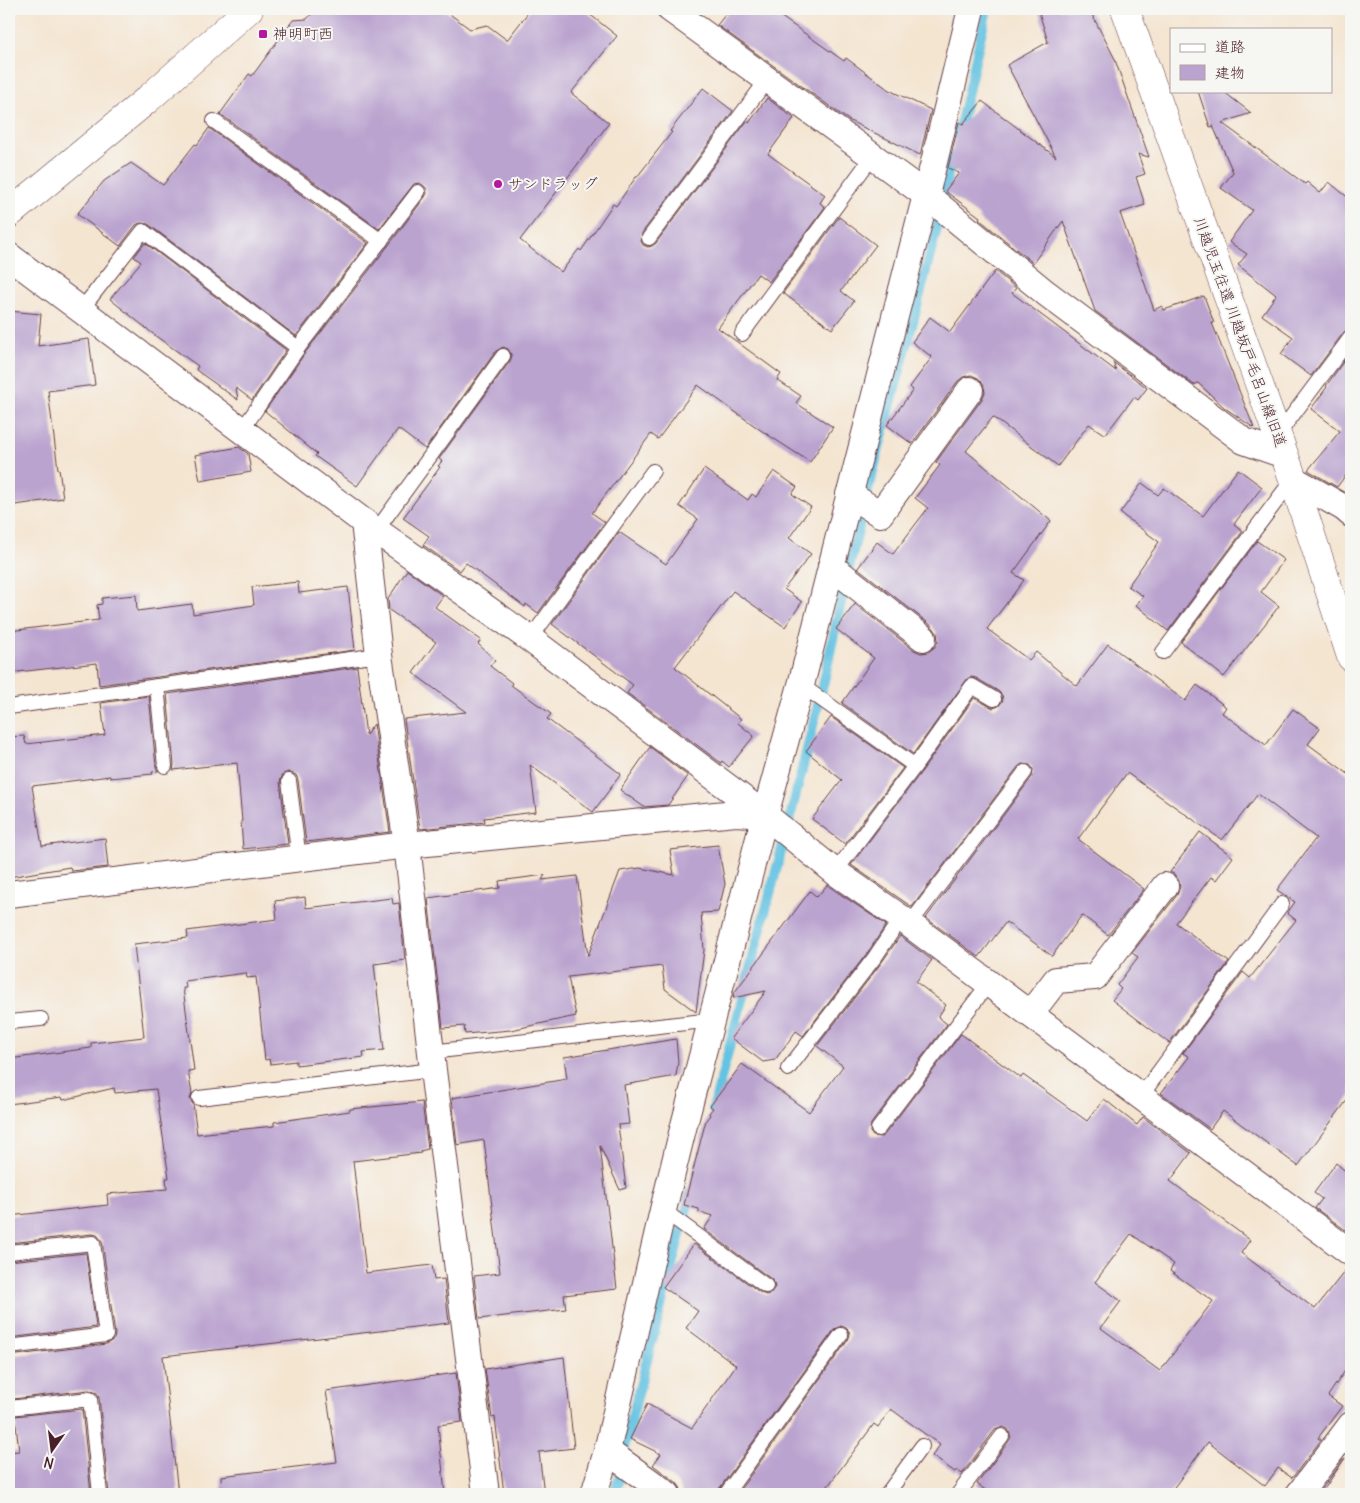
<svg xmlns="http://www.w3.org/2000/svg" width="1360" height="1503" viewBox="0 0 1360 1503" font-family="Delius,'Klee One',sans-serif">
  <style>
    .lines { fill: none; stroke-linecap: round; stroke-linejoin: round }
    .stream { stroke: #64c3e2; stroke-width: 10 }
    .building { fill: #baa3cf; fill-rule: evenodd }
    .service-casing { stroke: #643d44; stroke-width: 16 }
    .minor-casing { stroke: #643d44; stroke-width: 28 }
    .tertiary-casing { stroke: #643d44; stroke-width: 29 }
    .service { stroke: #fff; stroke-width: 14 }
    .minor { stroke: #fff; stroke-width: 26 }
    .tertiary { stroke: #fff; stroke-width: 28 }
    .poi-dot { fill: #b5179e; stroke: #f6f6f2; stroke-width: 2 }
    .labels { text-anchor: middle; stroke-width: 4; stroke-linejoin: round; paint-order: stroke }
    .poi-label { font-size: 15px; fill: #4a1f2b; stroke: #f6f6f2; text-anchor: start }
    .street-label { font-size: 15px; fill: #4a1f2b; stroke: #f6f6f2 }
  </style>
  <rect width="100%" height="100%" fill="#f6f6f2"/>
  <filter id="ink" filterUnits="userSpaceOnUse"><feTurbulence type="fractalNoise" baseFrequency=".02" numOctaves="2"/><feDisplacementMap in="SourceGraphic" scale="10" xChannelSelector="R" yChannelSelector="G"/><feConvolveMatrix kernelMatrix="1 2 1 2 8 2 1 2 1" color-interpolation-filters="sRGB"/></filter>
  <filter id="wash" filterUnits="userSpaceOnUse"><feTurbulence type="fractalNoise" baseFrequency=".0096" numOctaves="4" result="noise"/><feDisplacementMap in="SourceGraphic" scale="20" xChannelSelector="R" yChannelSelector="G"/><feGaussianBlur stdDeviation="1.12" result="paint"/><feColorMatrix in="noise" values="0 0 0 0 0 0 0 0 0 0 0 0 0 0 0 0 0 1.4 0 .05"/><feComposite in="paint" operator="in"/></filter>
  <g filter="url(#wash)">
    <rect width="100%" height="100%" fill="#f4e5d1"/>
    <g class="lines">
      <!-- stream -->
      <g class="stream">
        <polyline points="958,135 987,9"/>
        <polyline points="713,1109 789,822 824,681 841,602 864,505 916,310 937,228 943,192 953,156"/>
        <polyline points="614,1494 620,1477 625,1443 691,1193"/>
      </g>
    </g>
    <g id="blocks">
      <!-- building -->
      <g class="building">
        <polygon points="316,9 443,9 470,29 487,25 507,40 531,9 583,9 617,36 571,93 609,123 520,240 561,272 579,249 581,251 613,204 616,206 636,177 637,177 672,132 670,131 703,88 733,111 642,233 641,241 643,245 648,247 652,246 656,243 747,121 749,123 767,98 794,118 768,154 825,195 820,203 825,207 769,282 758,274 718,328 781,374 777,380 801,396 796,403 833,427 810,462 759,429 698,385 658,439 651,434 592,513 605,522 538,613 526,604 525,607 466,563 460,571 423,545 429,536 403,518 440,467 438,466 442,461 439,459 510,361 512,356 508,349 503,347 496,351 425,449 398,429 357,486 315,456 317,454 265,411 305,353 388,246 425,197 427,193 426,188 423,185 419,183 414,184 379,229 220,114 249,74 252,76 293,20 307,19"/>
        <polygon points="730,9 770,9 844,61 846,58 889,90 931,110 920,155 850,121 717,25"/>
        <polygon points="1038,9 1089,9 1114,57 1149,157 1138,154 1145,174 1136,177 1145,205 1120,213 1154,310 1162,306 1164,310 1204,296 1214,323 1212,323 1254,428 1225,408 1198,383 1194,385 1095,311 1063,221 1033,263 979,219 980,217 945,191 959,173 948,168 959,122 963,124 982,101 1056,157 1007,65 1048,42"/>
        <polygon points="1198,91 1223,91 1251,113 1222,123 1305,184 1307,182 1320,193 1329,182 1351,200 1351,328 1344,332 1311,376 1281,354 1293,337 1262,315 1276,295 1238,265 1247,254 1229,242 1252,210 1221,188 1233,172 1213,126 1210,127"/>
        <polygon points="209,128 368,243 296,336 148,224 140,223 136,225 120,246 77,214 104,181 131,163 163,185 195,144 197,145"/>
        <polygon points="839,217 876,245 841,291 854,301 832,329 783,293"/>
        <polygon points="145,243 286,350 252,400 236,388 238,400 196,370 198,366 157,337 110,299 141,262 134,257"/>
        <polygon points="995,271 1016,288 1012,293 1116,371 1113,362 1147,388 1138,400 1134,397 1105,435 1089,424 1058,466 993,417 966,451 1051,521 1013,573 1024,580 987,629 1029,660 1036,652 1077,686 1108,644 1185,701 1197,685 1226,707 1222,713 1266,745 1293,709 1320,728 1308,744 1351,776 1351,1095 1298,1166 1223,1111 1210,1129 1161,1093 1189,1057 1183,1053 1243,972 1250,978 1296,920 1287,913 1295,902 1277,890 1316,838 1258,794 1222,840 1127,773 1078,839 1144,889 1108,935 1082,915 1052,956 1006,922 979,957 926,918 1032,777 1033,769 1030,765 1022,764 1018,767 912,907 851,865 922,771 974,698 993,708 999,706 1003,700 1002,695 998,691 976,678 972,677 968,678 913,754 842,703 874,658 836,629 855,604 914,650 921,653 928,652 935,647 938,640 937,633 932,626 858,568 877,542 893,554 928,508 915,498 940,465 936,462 982,399 985,392 983,383 978,378 971,375 963,377 958,381 912,444 887,425 913,390 910,387 932,357 912,342 930,317 950,332"/>
        <polygon points="9,311 41,314 38,346 89,339 95,385 48,391 58,469 59,469 63,498 9,506"/>
        <polygon points="1351,351 1351,468 1337,487 1308,470 1340,431 1311,409 1327,387 1326,386"/>
        <polygon points="239,447 248,454 251,472 200,481 195,455"/>
        <polygon points="704,469 748,500 752,494 756,497 774,471 797,487 792,494 811,507 789,538 811,554 784,589 802,602 785,627 733,591 675,667 741,719 738,723 754,736 729,767 722,761 721,763 627,693 633,685 552,624 619,532 666,564 698,519 679,506"/>
        <polygon points="1238,469 1262,487 1234,524 1243,531 1168,631 1136,605 1143,596 1128,586 1159,542 1120,513 1142,483 1158,495 1164,488 1203,516"/>
        <polygon points="1257,541 1284,560 1261,592 1279,606 1224,677 1181,642"/>
        <polygon points="407,570 443,596 435,607 481,640 478,644 495,660 490,666 512,683 511,685 551,714 547,719 621,774 593,812 530,765 536,812 484,818 485,822 420,829 404,719 466,712 413,673 436,642 389,610 388,599"/>
        <polygon points="298,582 299,593 348,587 355,650 99,685 97,663 9,673 9,631 99,620 97,605 102,604 102,598 136,595 137,611 192,604 193,614 254,605 252,587"/>
        <polygon points="357,667 366,735 374,724 390,832 306,842 298,780 296,775 288,772 283,774 280,782 288,844 243,849 241,821 242,821 237,763 173,770 174,765 167,694"/>
        <polygon points="149,696 156,767 158,771 152,772 153,774 110,778 110,776 32,786 42,846 105,838 108,867 71,871 70,867 9,877 9,737 24,736 26,744 105,735 101,703"/>
        <polygon points="831,717 903,768 845,844 812,819 842,780 806,751"/>
        <polygon points="650,747 688,776 668,805 644,807 620,790"/>
        <polygon points="1200,832 1233,857 1216,880 1211,877 1176,923 1229,962 1169,1043 1112,1000 1121,989 1117,985 1138,957 1132,953 1177,895 1180,887 1179,881 1174,874 1170,872"/>
        <polygon points="718,845 725,884 718,912 701,913 704,950 696,1012 665,989 662,966 568,977 576,1016 511,1030 465,1034 464,1026 443,1028 428,898 500,888 499,881 545,875 542,880 577,876 588,956 620,871 640,868 674,875 670,850"/>
        <polygon points="827,885 886,925 868,952 803,1036 796,1031 775,1060 763,1062 731,1038 766,991 733,998 734,993 810,891 817,897"/>
        <polygon points="305,897 306,908 392,898 393,904 399,903 405,960 374,964 384,1050 363,1052 364,1057 296,1065 296,1061 270,1064 269,1059 265,1060 256,977 247,978 246,973 185,981 186,988 183,988 194,1070 188,1071 192,1094 190,1099 193,1104 197,1134 274,1126 274,1122 350,1111 350,1109 422,1102 428,1149 420,1151 421,1153 353,1161 366,1273 432,1265 434,1280 444,1279 449,1323 163,1356 178,1494 109,1494 99,1398 97,1393 89,1390 13,1399 12,1392 9,1392 9,1356 107,1344 114,1339 115,1334 102,1241 97,1235 92,1234 9,1243 9,1216 108,1205 107,1194 167,1189 166,1178 169,1178 156,1089 115,1093 114,1088 63,1100 62,1097 9,1104 9,1059 91,1048 91,1043 144,1037 134,944 188,938 187,931 277,919 275,901"/>
        <path d="M900 936 932 960 916 982 946 1005 938 1017 947 1024 871 1124 870 1132 873 1136 881 1137 885 1134 961 1034 1021 1078 1023 1075 1087 1121 1104 1099 1137 1125 1143 1117 1191 1153 1170 1181 1250 1240 1241 1253 1315 1309 1348 1267 1351 1268V1362L1328 1396 1342 1406 1318 1438 1321 1440 1292 1478 1278 1468 1265 1486 1208 1442 1169 1494H991L977 1484 1009 1441 1011 1437 1008 1429 1003 1427 995 1430 962 1474 957 1470 955 1472 932 1456 940 1445 891 1409 878 1427 874 1424 822 1494H737L848 1340 850 1335 849 1331 846 1328 841 1326 834 1330 719 1489 717 1494H682L680 1487 676 1482 653 1465 661 1454 630 1439 647 1404 692 1428 736 1365 686 1328 698 1311 663 1287 694 1244 761 1293 766 1295 770 1294 775 1287 774 1283 771 1279 704 1229 713 1216 699 1212V1209L684 1205 706 1120 710 1115 709 1113 713 1108 710 1106 742 1064 809 1112 843 1066 817 1046 882 962ZM1131 1234 1174 1264 1170 1271 1213 1301 1160 1371 1101 1328 1121 1301 1095 1282Z"/>
        <polygon points="676,1039 678,1062 676,1076 624,1085 629,1124 618,1125 626,1188 620,1190 600,1146 617,1289 564,1295 566,1309 479,1319 474,1276 500,1273 484,1140 457,1145 452,1098 567,1079 564,1057"/>
        <polygon points="1351,1162 1351,1234 1315,1208 1322,1199 1314,1193 1336,1163 1344,1170"/>
        <polygon points="86,1253 96,1327 9,1338 9,1261"/>
        <polygon points="564,1357 574,1448 539,1452 544,1494 504,1494 495,1417 492,1418 485,1369"/>
        <polygon points="456,1373 462,1422 438,1425 445,1494 222,1494 221,1476 337,1462 326,1391"/>
        <polygon points="82,1409 91,1494 9,1494 9,1452 19,1451 15,1416"/>
        <polygon points="1345,1458 1321,1494 1318,1494"/>
      </g>
    </g>
  </g>
  <g filter="url(#ink)">
    <use href="#blocks" fill-opacity="0" stroke="#643d44" stroke-width="1"/>
    <g class="lines">
      <defs>
        <g id="service">
          <polyline points="214,121 381,241"/>
          <polyline points="649,238 767,80"/>
          <polyline points="81,310 143,231 298,348"/>
          <polyline points="742,334 872,157"/>
          <polyline points="242,430 298,348 418,192"/>
          <polyline points="1277,436 1351,337"/>
          <polyline points="376,531 503,356"/>
          <polyline points="530,639 653,471"/>
          <polyline points="1163,652 1293,479"/>
          <polyline points="801,685 915,766 835,872"/>
          <polyline points="157,686 165,766"/>
          <polyline points="9,707 379,655"/>
          <polyline points="915,766 972,686 994,699"/>
          <polyline points="289,781 299,859"/>
          <polyline points="909,925 1025,772"/>
          <polyline points="9,1022 41,1019"/>
          <polyline points="431,1052 712,1020"/>
          <polyline points="788,1069 875,957 901,918"/>
          <polyline points="1141,1096 1282,904"/>
          <polyline points="199,1098 433,1070"/>
          <polyline points="878,1129 989,983"/>
          <polyline points="663,1210 766,1286"/>
          <polyline points="9,1252 93,1243 106,1335 9,1347"/>
          <polyline points="9,1408 90,1399 100,1494"/>
          <polyline points="726,1494 841,1335"/>
          <polyline points="887,1494 922,1446"/>
          <polyline points="958,1494 1002,1436"/>
        </g>
        <g id="minor">
          <polyline points="670,9 926,195 1046,293 1244,441 1284,455"/>
          <polyline points="9,256 364,522 530,639 765,815 835,872 901,918 1351,1253"/>
          <polyline points="1293,479 1344,508 1351,514"/>
          <polyline points="849,494 880,514 970,390"/>
          <polyline points="364,522 379,655 407,845 433,1070 486,1494"/>
          <polyline points="831,566 923,638"/>
          <polyline points="9,894 407,845 736,813 765,815"/>
          <polyline points="1030,1014 1056,980 1095,977 1165,886"/>
          <polyline points="607,1451 667,1494"/>
          <polyline points="594,1494 607,1451 663,1210 683,1129 765,815 801,685 926,195 971,9"/>
          <polyline points="1299,1494 1351,1425"/>
        </g>
        <g id="tertiary">
          <polyline points="1125,9 1293,479 1351,657"/>
          <polyline points="9,214 148,99 249,9"/>
        </g>
      </defs>
      <!-- service casing -->
      <use href="#service" class="service-casing"/>
      <!-- minor casing -->
      <use href="#minor" class="minor-casing"/>
      <!-- tertiary casing -->
      <use href="#tertiary" class="tertiary-casing"/>
      <!-- service -->
      <use href="#service" class="service"/>
      <!-- minor -->
      <use href="#minor" class="minor"/>
      <!-- tertiary -->
      <use href="#tertiary" class="tertiary"/>
    </g>
  </g>
  <!-- markers -->
  <g class="poi-dot">
    <rect x="258" y="29" width="10" height="10" rx="2.5"/>
    <circle cx="498" cy="184" r="5"/>
  </g>
  <g class="labels">
    <!-- poi labels -->
    <g class="poi-label">
      <text x="273" y="39">神明町西</text>
      <text x="508" y="189">サンドラッグ</text>
    </g>
    <!-- street labels -->
    <g class="street-label">
      <text transform="translate(1240 332) rotate(70)" y="5">川越児玉往還 川越坂戸毛呂山線旧道</text>
    </g>
  </g>
  <!-- margin -->
  <rect width="1360" height="1503" fill="none" stroke="#f6f6f2" stroke-width="30"/>
  <!-- legend -->
  <rect x="1170" y="28" width="162" height="65" fill="#f6f6f2" stroke="#b1a0a2"/>
  <rect x="1180" y="44" width="25" height="8" fill="#ffffff" stroke="#b1a0a2"/>
  <text x="1215" y="52" font-size="15" fill="#4a1f2b">道路</text>
  <rect x="1180" y="65" width="25" height="15" fill="#baa3cf" stroke="#b1a0a2"/>
  <text x="1215" y="78" font-size="15" fill="#4a1f2b">建物</text>
  <!-- north arrow -->
  <g transform="translate(52 1450) rotate(194)" stroke="#f6f6f2" stroke-width="4" paint-order="stroke">
  <path d="M0-4L9 19L0 12L-9 19Z" fill="#4a1f2b"/>
  <text y="-8" font-size="14" font-weight="bold" text-anchor="middle" fill="#4a1f2b">N</text>
  </g>
</svg>
